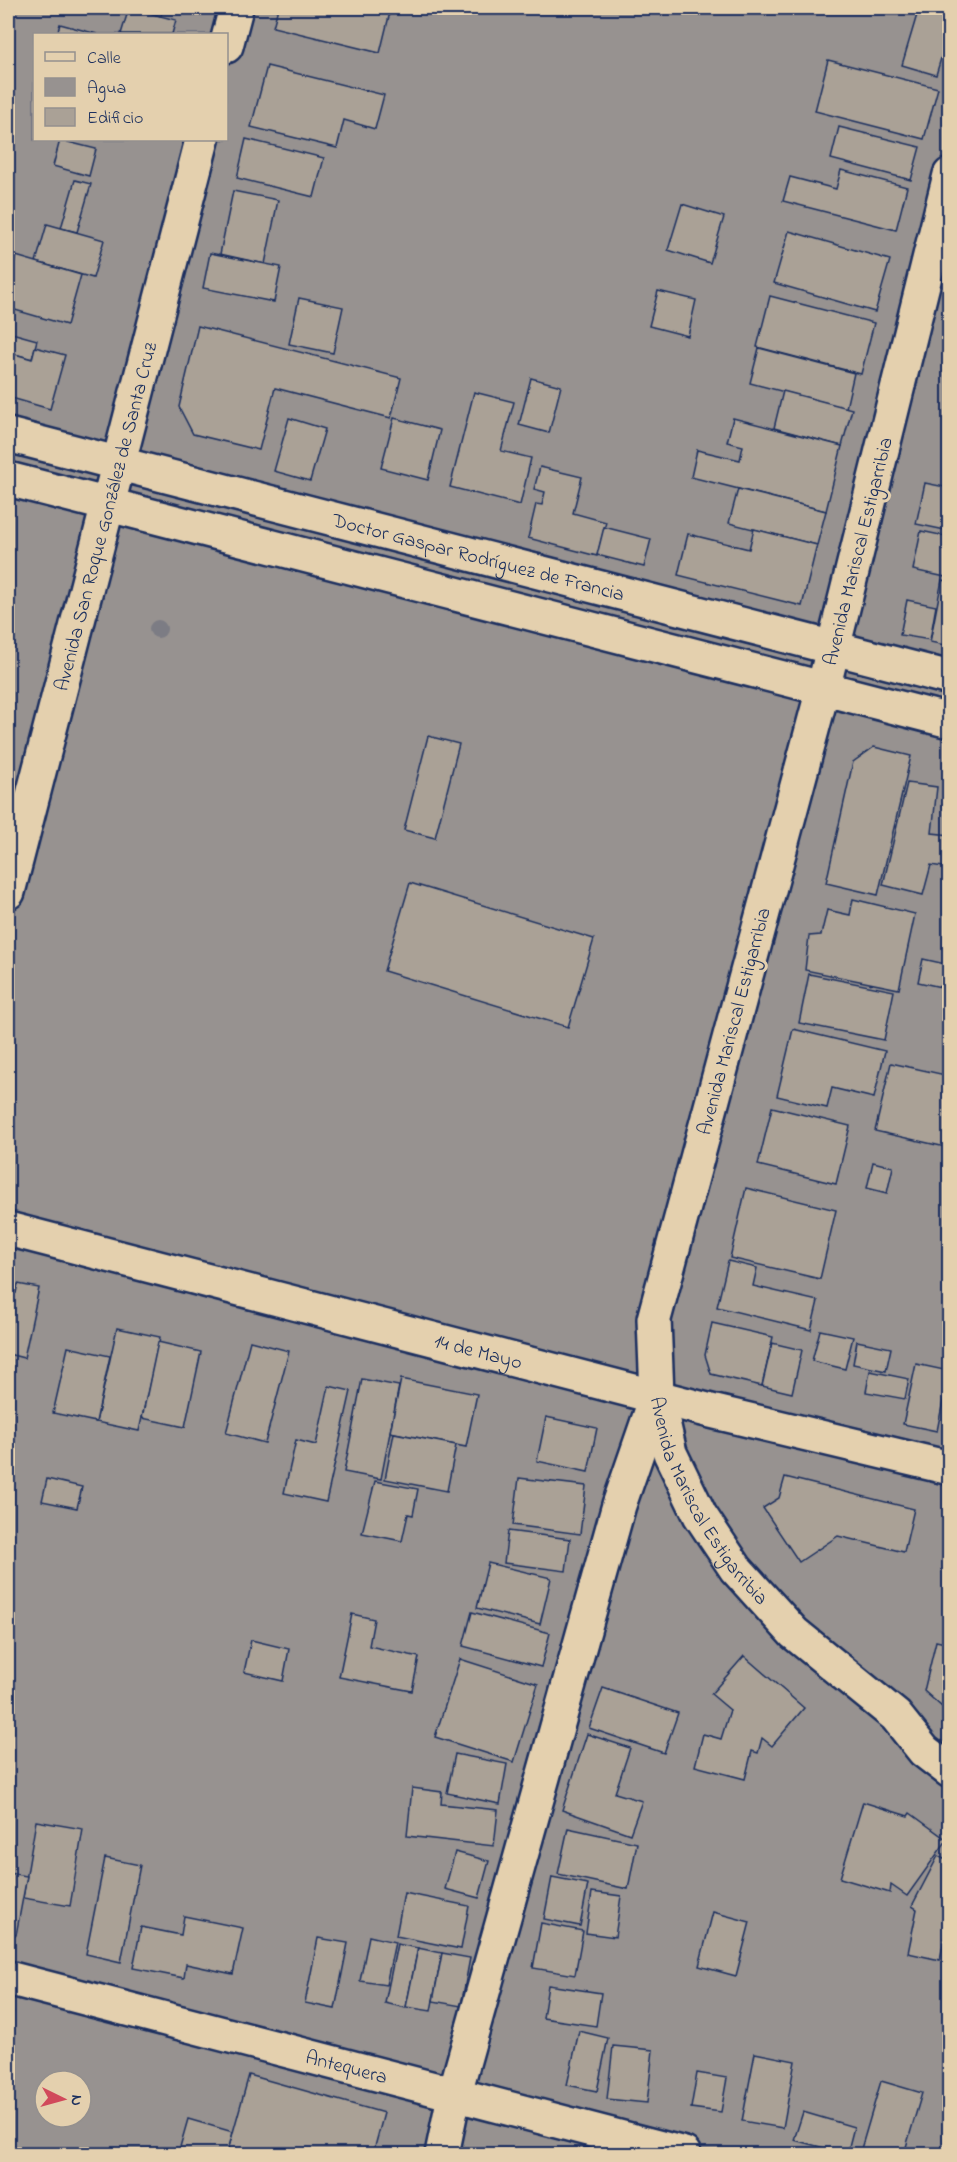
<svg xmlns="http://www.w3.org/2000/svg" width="957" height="2162" viewBox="0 0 957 2162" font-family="'Indie Flower',sans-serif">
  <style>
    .water { fill: #979290; stroke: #656a7c; stroke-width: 1.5; fill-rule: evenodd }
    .building { fill: #aaa196; stroke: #1b2f5e; stroke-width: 1.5 }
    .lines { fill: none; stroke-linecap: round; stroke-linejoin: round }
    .minor-casing { stroke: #1b2f5e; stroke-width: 38 }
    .tertiary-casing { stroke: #1b2f5e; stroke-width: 38 }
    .trunk-casing { stroke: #1b2f5e; stroke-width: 38 }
    .minor { stroke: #e4d0ae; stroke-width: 33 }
    .tertiary { stroke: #e4d0ae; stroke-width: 33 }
    .trunk { stroke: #e4d0ae; stroke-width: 33 }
    .tree { fill: #7b7c84 }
    .labels { text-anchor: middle; stroke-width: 6; stroke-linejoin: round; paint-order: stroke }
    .street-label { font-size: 20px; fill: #1b2f5e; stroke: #e4d0ae }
  </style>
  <rect width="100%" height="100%" fill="#dccaab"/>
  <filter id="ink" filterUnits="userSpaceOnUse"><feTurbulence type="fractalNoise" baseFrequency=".0167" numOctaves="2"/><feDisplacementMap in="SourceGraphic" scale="12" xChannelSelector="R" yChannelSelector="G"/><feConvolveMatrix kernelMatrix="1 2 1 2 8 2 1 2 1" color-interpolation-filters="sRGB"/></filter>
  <g filter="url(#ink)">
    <!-- water -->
    <path class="water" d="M8 8H949V2154H8ZM34 34H226V140H34ZM45 2081H81V2117H45Z"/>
    <!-- building -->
    <g class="building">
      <polygon points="129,8 176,20 172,34 121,34"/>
      <polygon points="133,8 163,8 161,16"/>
      <polygon points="278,8 391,8 380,53 273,27"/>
      <polygon points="919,8 950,8 950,28 936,75 902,65"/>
      <polygon points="60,24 97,34 57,34"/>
      <polygon points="828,60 938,88 924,139 815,111"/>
      <polygon points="267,66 384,95 375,129 344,120 337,148 251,127"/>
      <polygon points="839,127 920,147 911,180 831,159"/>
      <polygon points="246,139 324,158 314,197 237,178"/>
      <polygon points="60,140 96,149 89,176 53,166"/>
      <polygon points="841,170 907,187 896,230 783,201 790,177 836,189"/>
      <polygon points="75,180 91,184 77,232 61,228"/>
      <polygon points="233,191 278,200 265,264 220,254"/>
      <polygon points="682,204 724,217 710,263 668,250"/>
      <polygon points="47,224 104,240 93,278 36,262"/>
      <polygon points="789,231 890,260 875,312 774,283"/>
      <polygon points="210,253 281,267 274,302 203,288"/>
      <polygon points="16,256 81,275 67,325 8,308 8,287"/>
      <polygon points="658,291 696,300 688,336 649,326"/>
      <polygon points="770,296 874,323 861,374 757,347"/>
      <polygon points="299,298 343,307 333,353 289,344"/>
      <polygon points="198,326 401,378 391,418 275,388 259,450 193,434 179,407"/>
      <polygon points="8,332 37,340 32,359 8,352"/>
      <polygon points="35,347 65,355 50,409 8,397 8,352 32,359"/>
      <polygon points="759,348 854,373 846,408 750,383"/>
      <polygon points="531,378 561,386 549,433 519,425"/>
      <polygon points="783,391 852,409 842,446 774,428"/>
      <polygon points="474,392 514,402 501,451 531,458 520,505 450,487"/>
      <polygon points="289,418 325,429 310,481 274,471"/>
      <polygon points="394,418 440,430 428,480 381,468"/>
      <polygon points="733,418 842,446 826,511 691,477 697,450 740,460 743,446 727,442"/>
      <polygon points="540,467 582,477 573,513 606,522 597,556 528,538 536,504 542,505 545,492 534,489"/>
      <polygon points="925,483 950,488 950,531 916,524"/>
      <polygon points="738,489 826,511 817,545 729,523"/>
      <polygon points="604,527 651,539 644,567 597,555"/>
      <polygon points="754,529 817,545 802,606 678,575 688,534 749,549"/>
      <polygon points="921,531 950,537 950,578 913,570"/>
      <polygon points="942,580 950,582 950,646 930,642"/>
      <polygon points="907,600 936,606 930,640 900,635"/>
      <polygon points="428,736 459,744 435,838 404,830"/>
      <polygon points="874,747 911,756 878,895 826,883 853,762"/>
      <polygon points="907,783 937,787 932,833 950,835 950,868 931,865 923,895 883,885"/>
      <polygon points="410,883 594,939 568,1027 384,971"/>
      <polygon points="853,899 915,914 899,989 805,970 809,936 821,935 827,910 850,915"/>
      <polygon points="923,959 950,965 950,989 918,982"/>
      <polygon points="809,974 894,991 884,1040 799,1023"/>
      <polygon points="793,1029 885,1051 874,1098 832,1088 827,1108 777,1096"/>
      <polygon points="891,1063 950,1076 950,1148 875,1131"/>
      <polygon points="772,1107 850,1126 836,1184 758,1165"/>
      <polygon points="873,1162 893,1167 887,1193 867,1188"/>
      <polygon points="746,1188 836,1210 820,1279 730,1258"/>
      <polygon points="728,1261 757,1268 753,1286 818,1301 811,1330 717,1307"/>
      <polygon points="18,1284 39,1288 24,1358 8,1354 8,1291 16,1293"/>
      <polygon points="712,1323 773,1337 762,1386 711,1374 705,1355"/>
      <polygon points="117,1328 160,1337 139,1431 96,1422"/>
      <polygon points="820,1330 853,1337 845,1369 812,1361"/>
      <polygon points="250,1341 289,1351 265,1443 226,1433"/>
      <polygon points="857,1341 891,1348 886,1371 853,1364"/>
      <polygon points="158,1342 201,1352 185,1427 142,1418"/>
      <polygon points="772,1343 802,1350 792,1393 762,1386"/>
      <polygon points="68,1347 110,1356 96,1422 53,1413"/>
      <polygon points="916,1364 949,1371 937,1431 903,1424"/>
      <polygon points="870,1371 909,1379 905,1399 866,1392"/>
      <polygon points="362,1379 399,1386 381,1479 344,1472"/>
      <polygon points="401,1379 477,1394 466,1447 390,1432"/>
      <polygon points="329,1386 351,1391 326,1502 284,1493 296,1440 316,1445"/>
      <polygon points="546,1417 597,1428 588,1472 537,1461"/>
      <polygon points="394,1433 456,1445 447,1491 385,1479"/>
      <polygon points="785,1477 914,1509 904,1552 838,1536 799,1562 763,1508 779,1498"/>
      <polygon points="519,1478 586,1486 580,1534 513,1525"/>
      <polygon points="47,1479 82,1487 77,1508 42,1501"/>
      <polygon points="375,1481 418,1489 413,1515 408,1514 402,1541 362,1533"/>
      <polygon points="508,1531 570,1539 566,1571 504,1563"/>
      <polygon points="488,1563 551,1578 540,1624 477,1608"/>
      <polygon points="472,1612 550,1633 541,1667 463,1646"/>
      <polygon points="352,1614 374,1619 369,1646 419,1657 412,1691 339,1677"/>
      <polygon points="251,1640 289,1649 283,1681 244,1672"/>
      <polygon points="936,1641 950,1644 950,1714 924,1691"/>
      <polygon points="744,1656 804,1708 772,1746 762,1738 758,1753 752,1751 745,1779 695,1766 703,1734 721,1739 730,1710 711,1694"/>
      <polygon points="460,1659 538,1684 514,1762 435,1737"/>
      <polygon points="603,1688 678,1713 664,1753 589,1728"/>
      <polygon points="587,1734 630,1748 615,1793 642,1801 630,1834 562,1810"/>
      <polygon points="455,1754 507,1764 500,1804 447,1793"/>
      <polygon points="412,1788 442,1792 441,1804 498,1810 494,1846 407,1836"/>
      <polygon points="863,1802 908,1816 910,1813 947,1840 907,1896 891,1885 890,1893 840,1878"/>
      <polygon points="36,1821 83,1829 70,1906 23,1898"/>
      <polygon points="568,1828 637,1843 628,1889 558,1874"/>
      <polygon points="455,1852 489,1861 479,1898 445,1889"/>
      <polygon points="938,1856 950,1862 950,1925 947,1924 940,1960 908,1953 917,1909 912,1906"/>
      <polygon points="105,1858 140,1865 121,1962 86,1954"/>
      <polygon points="8,1873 27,1876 16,1935 8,1934"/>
      <polygon points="552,1877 588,1884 580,1926 544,1919"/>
      <polygon points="592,1892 621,1896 615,1937 586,1933"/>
      <polygon points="404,1893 469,1906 461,1949 396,1936"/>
      <polygon points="713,1912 750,1922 736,1976 699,1966"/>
      <polygon points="184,1916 243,1928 233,1974 186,1964 184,1978 133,1968 141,1927 181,1935"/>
      <polygon points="541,1923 583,1931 575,1975 533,1968"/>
      <polygon points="369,1936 395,1942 386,1985 360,1981"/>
      <polygon points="318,1938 348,1943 335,2009 305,2003"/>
      <polygon points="397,1944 418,1948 406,2008 385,2003"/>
      <polygon points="418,1948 442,1953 431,2011 406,2007"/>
      <polygon points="442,1953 470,1958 461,2006 433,2001"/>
      <polygon points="548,1985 601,1993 596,2026 543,2018"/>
      <polygon points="8,2010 13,2011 8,2036"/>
      <polygon points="579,2031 608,2038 597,2091 567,2085"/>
      <polygon points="613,2046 653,2050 647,2103 607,2099"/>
      <polygon points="755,2053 795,2061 783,2128 742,2121"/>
      <polygon points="697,2073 727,2078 721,2112 691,2108"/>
      <polygon points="249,2075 384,2113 373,2154 227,2154"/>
      <polygon points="881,2081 922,2093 904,2154 879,2154 861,2149"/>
      <polygon points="803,2112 854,2127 847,2154 794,2140"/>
      <polygon points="188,2119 233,2132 227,2154 178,2154"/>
    </g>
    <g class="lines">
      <defs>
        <g id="minor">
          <polyline points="226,46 236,8"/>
          <path id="s1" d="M8 892 202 140"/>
          <path id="s2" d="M8 1229 711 1411 950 1468"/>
          <path id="s3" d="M8 1978 684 2154"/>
          <polyline points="442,2154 454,2096 619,1505 657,1395"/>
        </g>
        <g id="tertiary">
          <path id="s4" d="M8 435 950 678"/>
          <polyline points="8,479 950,721"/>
        </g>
        <g id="trunk">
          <path id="s5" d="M950 175 823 689 654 1319 657 1395 670 1453 700 1515 736 1569 794 1633 896 1716 924 1751 950 1771"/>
        </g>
      </defs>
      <!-- minor casing -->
      <use href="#minor" class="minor-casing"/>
      <!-- tertiary casing -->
      <use href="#tertiary" class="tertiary-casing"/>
      <!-- trunk casing -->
      <use href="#trunk" class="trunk-casing"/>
      <!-- minor -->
      <use href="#minor" class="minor"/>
      <!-- tertiary -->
      <use href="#tertiary" class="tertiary"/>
      <!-- trunk -->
      <use href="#trunk" class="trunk"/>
    </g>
    <!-- trees -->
    <circle class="tree" cx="158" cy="629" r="9"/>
  </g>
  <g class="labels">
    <!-- street labels -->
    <g class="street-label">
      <text dy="7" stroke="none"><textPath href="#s1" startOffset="388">Avenida San Roque González de Santa Cruz</textPath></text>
      <text transform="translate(857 551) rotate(-76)" y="7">Avenida Mariscal Estigarribia</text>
      <text dy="7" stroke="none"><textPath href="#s4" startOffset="486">Doctor Gaspar Rodríguez de Francia</textPath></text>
      <text transform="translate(733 1021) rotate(-75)" y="7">Avenida Mariscal Estigarribia</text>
      <text dy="7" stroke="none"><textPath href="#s2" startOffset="486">14 de Mayo</textPath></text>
      <text dy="7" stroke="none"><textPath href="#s5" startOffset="1377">Avenida Mariscal Estigarribia</textPath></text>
      <text dy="7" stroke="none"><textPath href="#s3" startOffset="350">Antequera</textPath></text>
    </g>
  </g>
  <!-- margin -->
  <rect width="957" height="2162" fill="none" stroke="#e4d0ae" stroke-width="30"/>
  <rect x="15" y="15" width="927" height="2132" fill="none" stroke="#1b2f5e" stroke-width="2" filter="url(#ink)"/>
  <!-- legend -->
  <rect x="33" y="33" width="195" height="108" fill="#e4d0ae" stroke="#94908e" stroke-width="1.5"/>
  <rect x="45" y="52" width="30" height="9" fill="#e4d0ae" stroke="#94908e" stroke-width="1.5"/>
  <text x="87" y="63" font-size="18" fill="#1b2f5e">Calle</text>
  <rect x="45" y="78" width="30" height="18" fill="#979290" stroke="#94908e" stroke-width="1.5"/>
  <text x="87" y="93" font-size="18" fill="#1b2f5e">Agua</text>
  <rect x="45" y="108" width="30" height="18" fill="#aaa196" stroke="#94908e" stroke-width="1.5"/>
  <text x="87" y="123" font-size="18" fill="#1b2f5e">Edificio</text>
  <!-- north arrow -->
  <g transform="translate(63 2099) rotate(95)"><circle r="28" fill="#e4d0ae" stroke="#94908e" stroke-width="1.5"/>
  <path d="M0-4.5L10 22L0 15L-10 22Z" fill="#d1495b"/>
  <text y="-9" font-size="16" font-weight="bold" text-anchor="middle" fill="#1b2f5e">N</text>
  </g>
</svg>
